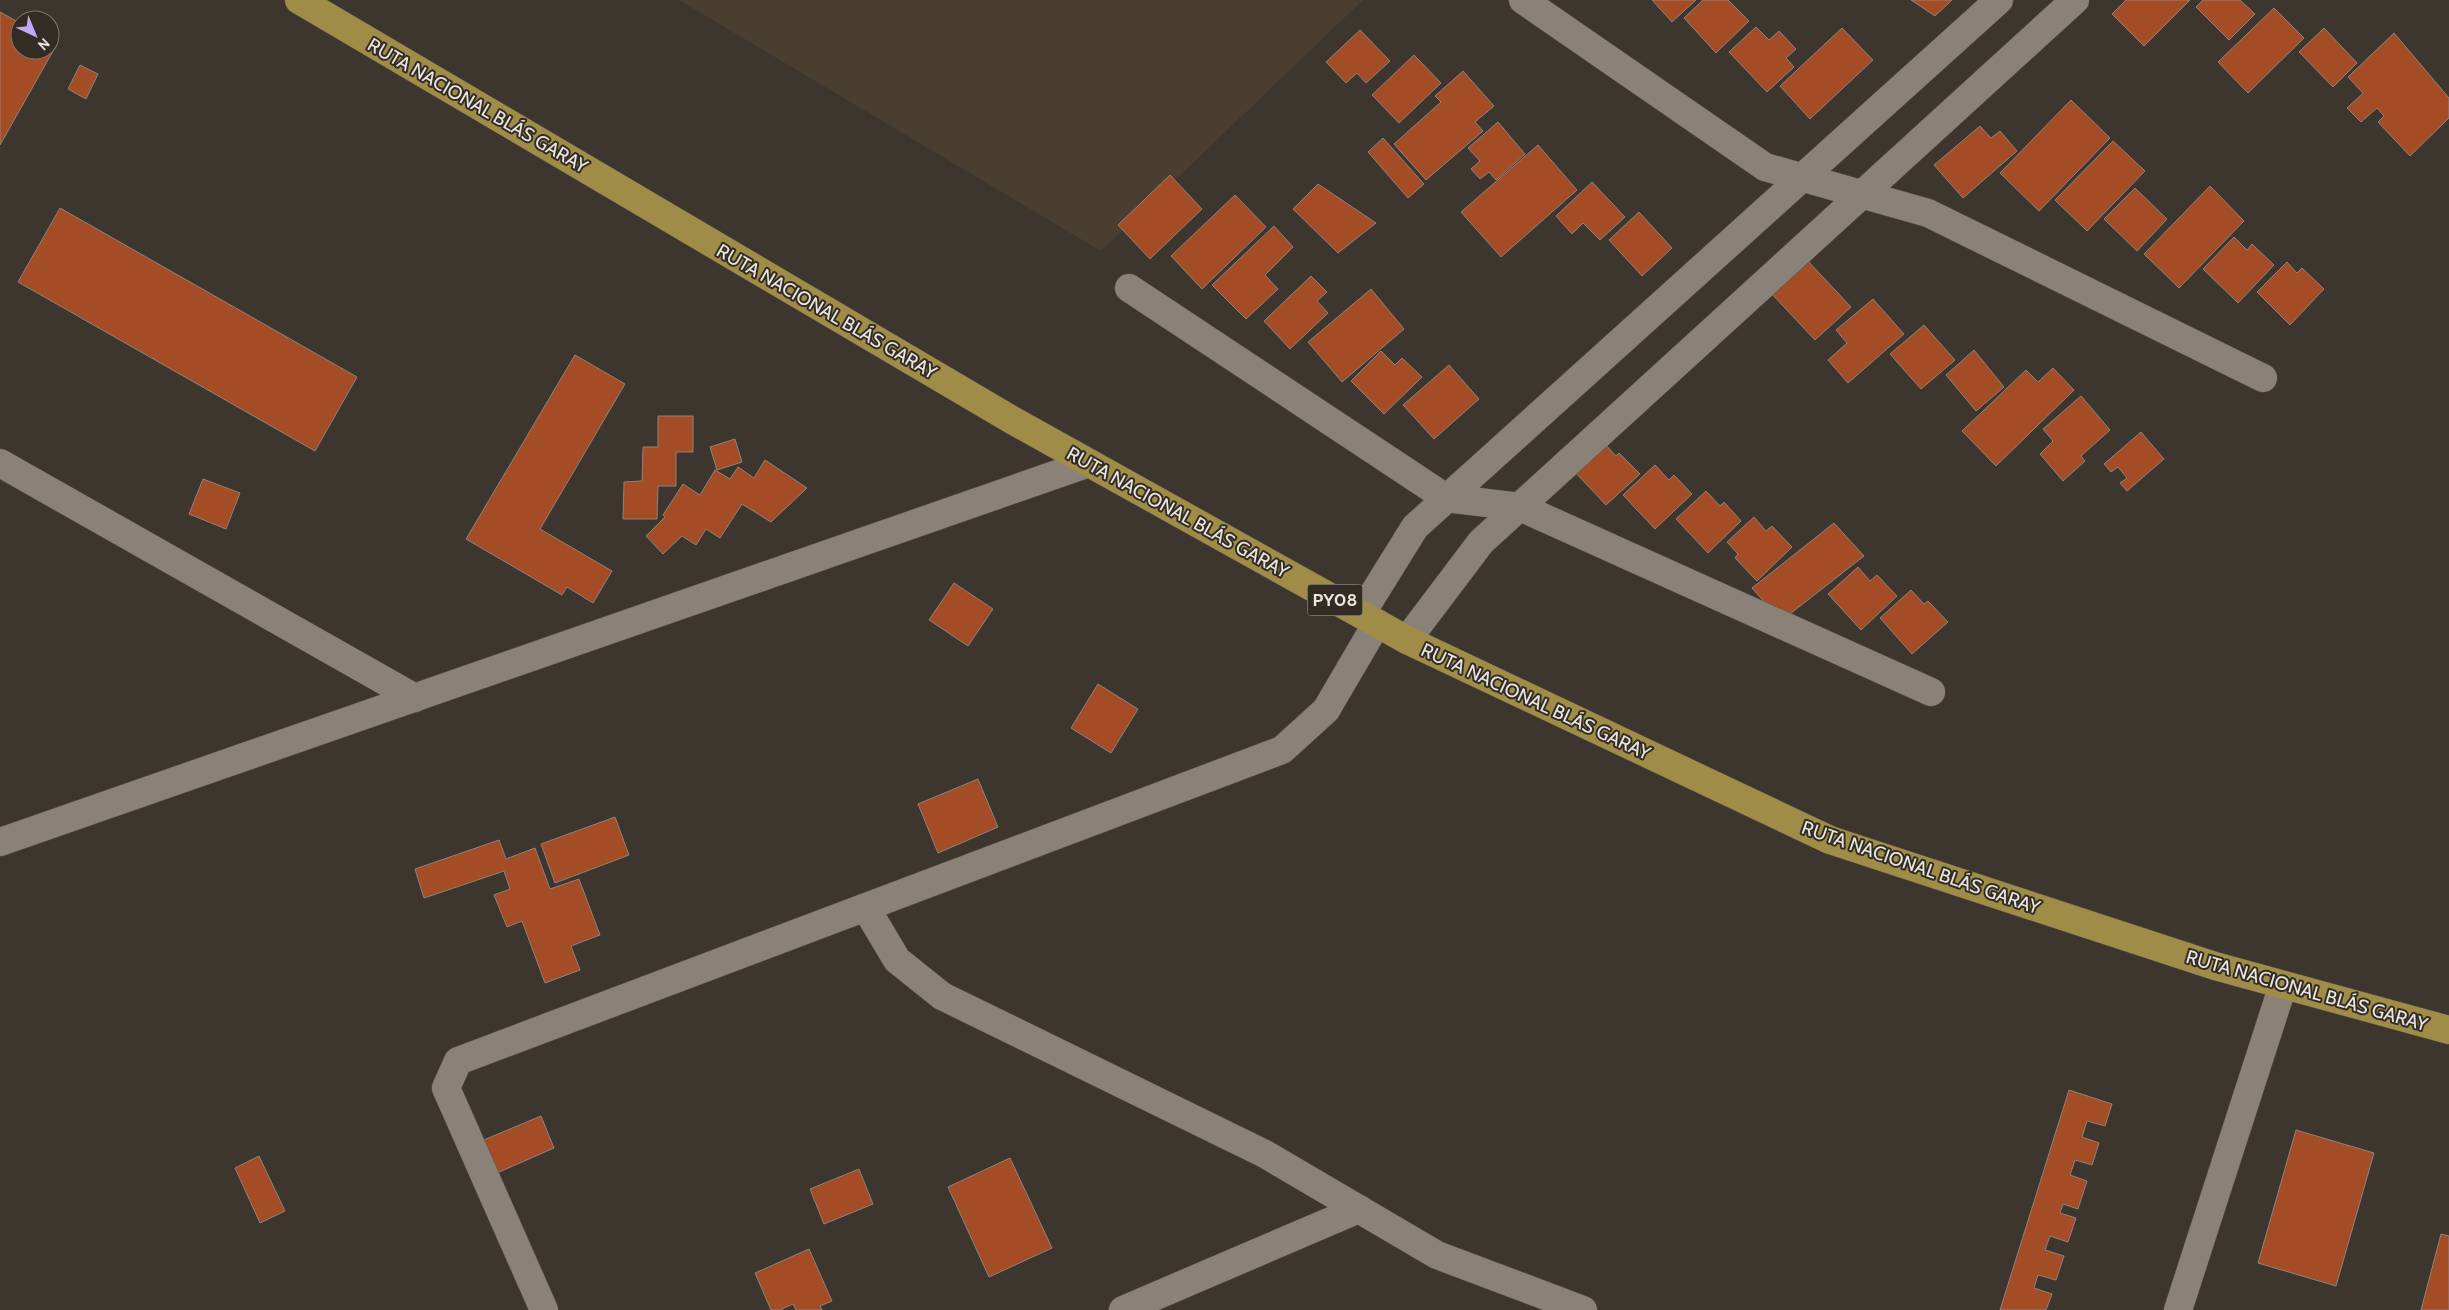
<svg xmlns="http://www.w3.org/2000/svg" width="2449" height="1310" viewBox="0 0 2449 1310" font-family="Cabin,sans-serif">
  <style>
    .built { fill: #4a3e31 }
    .building { fill: #a34c25; stroke: #8f837e }
    .lines { fill: none; stroke-linecap: round; stroke-linejoin: round }
    .minor-casing { stroke: #57524b; stroke-width: 29 }
    .highway-casing { stroke: #57524b; stroke-width: 29 }
    .minor { stroke: #8a8279; stroke-width: 28 }
    .highway { stroke: #9f8d47; stroke-width: 28 }
    .labels { text-anchor: middle; stroke-width: 4; stroke-linejoin: round; paint-order: stroke }
    .shield { fill: #332c25; stroke: #b2aea8; stroke-width: 1 }
    .shield-label { font-size: 18px; font-weight: bold; fill: #e9e5e0 }
    .street-label { font-size: 19px; fill: #e9e5e0; stroke: #332c25 }
  </style>
  <rect width="100%" height="100%" fill="#3d362f"/>
  <!-- built -->
  <polygon class="built" points="679,0 1363,0 1101,251"/>
  <!-- building -->
  <g class="building">
    <polygon points="1652,0 1696,0 1672,22"/>
    <polygon points="1703,0 1728,0 1749,21 1716,53 1684,18"/>
    <polygon points="1911,0 1952,0 1935,16"/>
    <polygon points="2126,0 2190,0 2144,46 2112,14"/>
    <polygon points="2203,0 2240,0 2255,14 2229,40 2196,7"/>
    <polygon points="2274,8 2304,38 2248,93 2218,62"/>
    <polygon points="0,12 20,23 20,50 50,50 50,40 57,44 0,145"/>
    <polygon points="1756,27 1769,40 1779,31 1796,49 1786,58 1794,67 1767,92 1729,52"/>
    <polygon points="1842,28 1873,60 1810,119 1780,86"/>
    <polygon points="2324,28 2357,63 2333,87 2299,52"/>
    <polygon points="1360,30 1390,61 1366,83 1357,73 1346,83 1326,62"/>
    <polygon points="2394,33 2449,98 2449,118 2410,156 2378,122 2384,116 2377,108 2361,122 2347,108 2363,93 2348,77"/>
    <polygon points="1414,55 1441,83 1399,123 1372,95"/>
    <polygon points="80,65 98,74 86,99 68,89"/>
    <polygon points="1463,71 1494,106 1475,122 1483,131 1426,180 1394,144 1441,102 1435,96"/>
    <polygon points="2071,100 2110,138 2039,211 2000,173"/>
    <polygon points="1498,122 1525,154 1496,180 1489,172 1480,179 1471,169 1480,161 1468,148"/>
    <polygon points="1980,126 1991,138 2000,131 2017,151 1963,198 1934,165"/>
    <polygon points="1383,138 1424,184 1408,198 1368,152"/>
    <polygon points="2113,141 2145,171 2087,231 2055,200"/>
    <polygon points="1538,145 1577,190 1501,257 1461,212"/>
    <polygon points="1170,175 1202,209 1150,259 1118,225"/>
    <polygon points="1592,182 1625,217 1600,240 1583,223 1572,234 1556,216"/>
    <polygon points="1318,184 1376,223 1338,253 1293,209"/>
    <polygon points="2210,186 2244,221 2179,288 2144,254"/>
    <polygon points="2135,188 2167,219 2137,251 2104,219"/>
    <polygon points="1235,195 1266,227 1202,289 1171,256"/>
    <polygon points="60,208 357,377 315,451 18,282"/>
    <polygon points="1639,212 1672,248 1642,276 1609,240"/>
    <polygon points="1274,226 1293,247 1265,275 1278,289 1246,319 1212,285"/>
    <polygon points="2234,237 2247,250 2252,244 2274,265 2238,303 2203,269"/>
    <polygon points="1806,259 1851,307 1815,340 1770,292"/>
    <polygon points="2287,262 2297,273 2302,268 2324,289 2290,325 2257,292"/>
    <polygon points="1311,276 1327,292 1317,301 1328,313 1290,349 1264,321"/>
    <polygon points="1371,289 1404,329 1342,382 1308,342"/>
    <polygon points="1873,299 1904,334 1848,383 1828,360 1847,343 1836,330"/>
    <polygon points="1924,325 1955,360 1921,389 1890,354"/>
    <polygon points="1974,350 2004,387 1976,411 1946,375"/>
    <polygon points="1381,351 1395,365 1402,358 1422,377 1384,414 1351,381"/>
    <polygon points="575,355 625,384 540,529 612,571 593,603 567,587 562,595 466,539"/>
    <polygon points="1449,365 1479,399 1434,439 1403,405"/>
    <polygon points="2053,368 2074,390 1996,466 1962,431 2026,370 2038,382"/>
    <polygon points="2081,396 2110,430 2081,456 2085,461 2063,481 2040,454 2053,441 2043,429"/>
    <polygon points="658,416 693,416 693,452 676,452 676,486 658,486 657,519 623,519 624,482 642,481 643,447 658,447"/>
    <polygon points="2141,432 2164,459 2127,491 2120,483 2127,478 2118,467 2111,472 2104,464"/>
    <polygon points="735,439 742,462 717,470 710,447"/>
    <polygon points="1604,443 1616,456 1619,453 1640,474 1606,505 1574,471"/>
    <polygon points="765,460 807,488 771,522 742,504 720,538 706,529 696,545 682,536 663,554 646,536 665,517 663,515 683,484 700,495 715,470 730,479 738,467 754,478"/>
    <polygon points="1655,465 1669,480 1674,475 1692,494 1655,529 1623,495"/>
    <polygon points="203,479 240,493 226,529 189,514"/>
    <polygon points="1706,491 1720,506 1724,502 1741,521 1708,553 1676,519"/>
    <polygon points="1754,517 1766,531 1772,526 1792,547 1757,581 1735,558 1738,554 1727,542"/>
    <polygon points="1834,523 1864,556 1781,621 1752,588"/>
    <polygon points="1858,567 1870,581 1877,575 1897,596 1861,630 1828,594"/>
    <polygon points="954,583 993,609 968,646 929,620"/>
    <polygon points="1911,590 1924,604 1928,601 1948,622 1912,654 1880,618"/>
    <polygon points="1098,684 1138,709 1111,753 1071,728"/>
    <polygon points="978,779 998,827 938,853 918,804"/>
    <polygon points="615,817 629,855 555,883 541,844"/>
    <polygon points="499,840 506,859 535,848 550,889 579,879 600,935 571,946 580,970 545,983 522,921 507,927 494,895 510,889 504,871 424,898 415,869"/>
    <polygon points="2069,1090 2112,1104 2105,1126 2087,1121 2082,1137 2099,1143 2092,1165 2075,1160 2070,1175 2087,1181 2078,1209 2063,1204 2060,1213 2076,1218 2068,1242 2050,1236 2045,1250 2064,1256 2056,1280 2038,1275 2034,1288 2052,1294 2046,1310 2000,1310"/>
    <polygon points="541,1116 554,1148 481,1180 467,1147"/>
    <polygon points="2296,1130 2374,1153 2336,1286 2258,1263"/>
    <polygon points="259,1156 285,1211 260,1223 235,1168"/>
    <polygon points="1010,1158 1052,1248 989,1277 948,1187"/>
    <polygon points="859,1169 873,1204 824,1224 810,1189"/>
    <polygon points="2441,1234 2449,1236 2449,1310 2421,1310"/>
    <polygon points="809,1249 832,1301 820,1306 822,1310 796,1310 793,1304 780,1310 771,1310 755,1273"/>
  </g>
  <g class="lines">
    <defs>
      <g id="minor">
        <polyline points="1523,0 1765,167 1928,213 2263,378"/>
        <polyline points="1129,288 1446,498 1520,507 1931,692"/>
        <polyline points="0,463 415,698"/>
        <polyline points="1361,614 1415,527 1999,0"/>
        <polyline points="1407,640 1481,542 2075,0"/>
        <polyline points="0,842 1089,463"/>
        <polyline points="866,908 897,960 942,996 1265,1154 1437,1255 1583,1310"/>
        <polyline points="544,1310 446,1088 458,1061 1282,750 1326,710 1377,623"/>
        <polyline points="1123,1310 1359,1209"/>
        <polyline points="2178,1310 2283,985"/>
      </g>
      <polyline id="highway" points="299,0 1012,420 1407,640 1830,840 2215,966 2449,1030"/>
    </defs>
    <!-- minor casing -->
    <use href="#minor" class="minor-casing"/>
    <!-- highway casing -->
    <use href="#highway" class="highway-casing"/>
    <!-- minor -->
    <use href="#minor" class="minor"/>
    <!-- highway -->
    <use href="#highway" class="highway"/>
  </g>
  <g class="labels">
    <!-- shield labels -->
    <rect class="shield" x="1307.5" y="584.5" width="55" height="31" rx="4"/>
    <g class="shield-label">
      <text x="1335" y="606">PY08</text>
    </g>
    <!-- street labels -->
    <g class="street-label">
      <text transform="translate(478 105) rotate(30)" y="7">RUTA NACIONAL BLÁS GARAY</text>
      <text transform="translate(827 311) rotate(30)" y="7">RUTA NACIONAL BLÁS GARAY</text>
      <text transform="translate(1178 512) rotate(29)" y="7">RUTA NACIONAL BLÁS GARAY</text>
      <text transform="translate(1536 701) rotate(25)" y="7">RUTA NACIONAL BLÁS GARAY</text>
      <text transform="translate(1921 867) rotate(19)" y="7">RUTA NACIONAL BLÁS GARAY</text>
      <text transform="translate(2307 990) rotate(16)" y="7">RUTA NACIONAL BLÁS GARAY</text>
    </g>
  </g>
  <!-- north arrow -->
  <g transform="translate(35 35) rotate(136)"><circle r="24" fill="#332c25" stroke="#7c7670"/>
  <path d="M0-4L9 19L0 12L-9 19Z" fill="#bfa9f4"/>
  <text y="-8" font-size="14" font-weight="bold" text-anchor="middle" fill="#e9e5e0">N</text>
  </g>
</svg>
